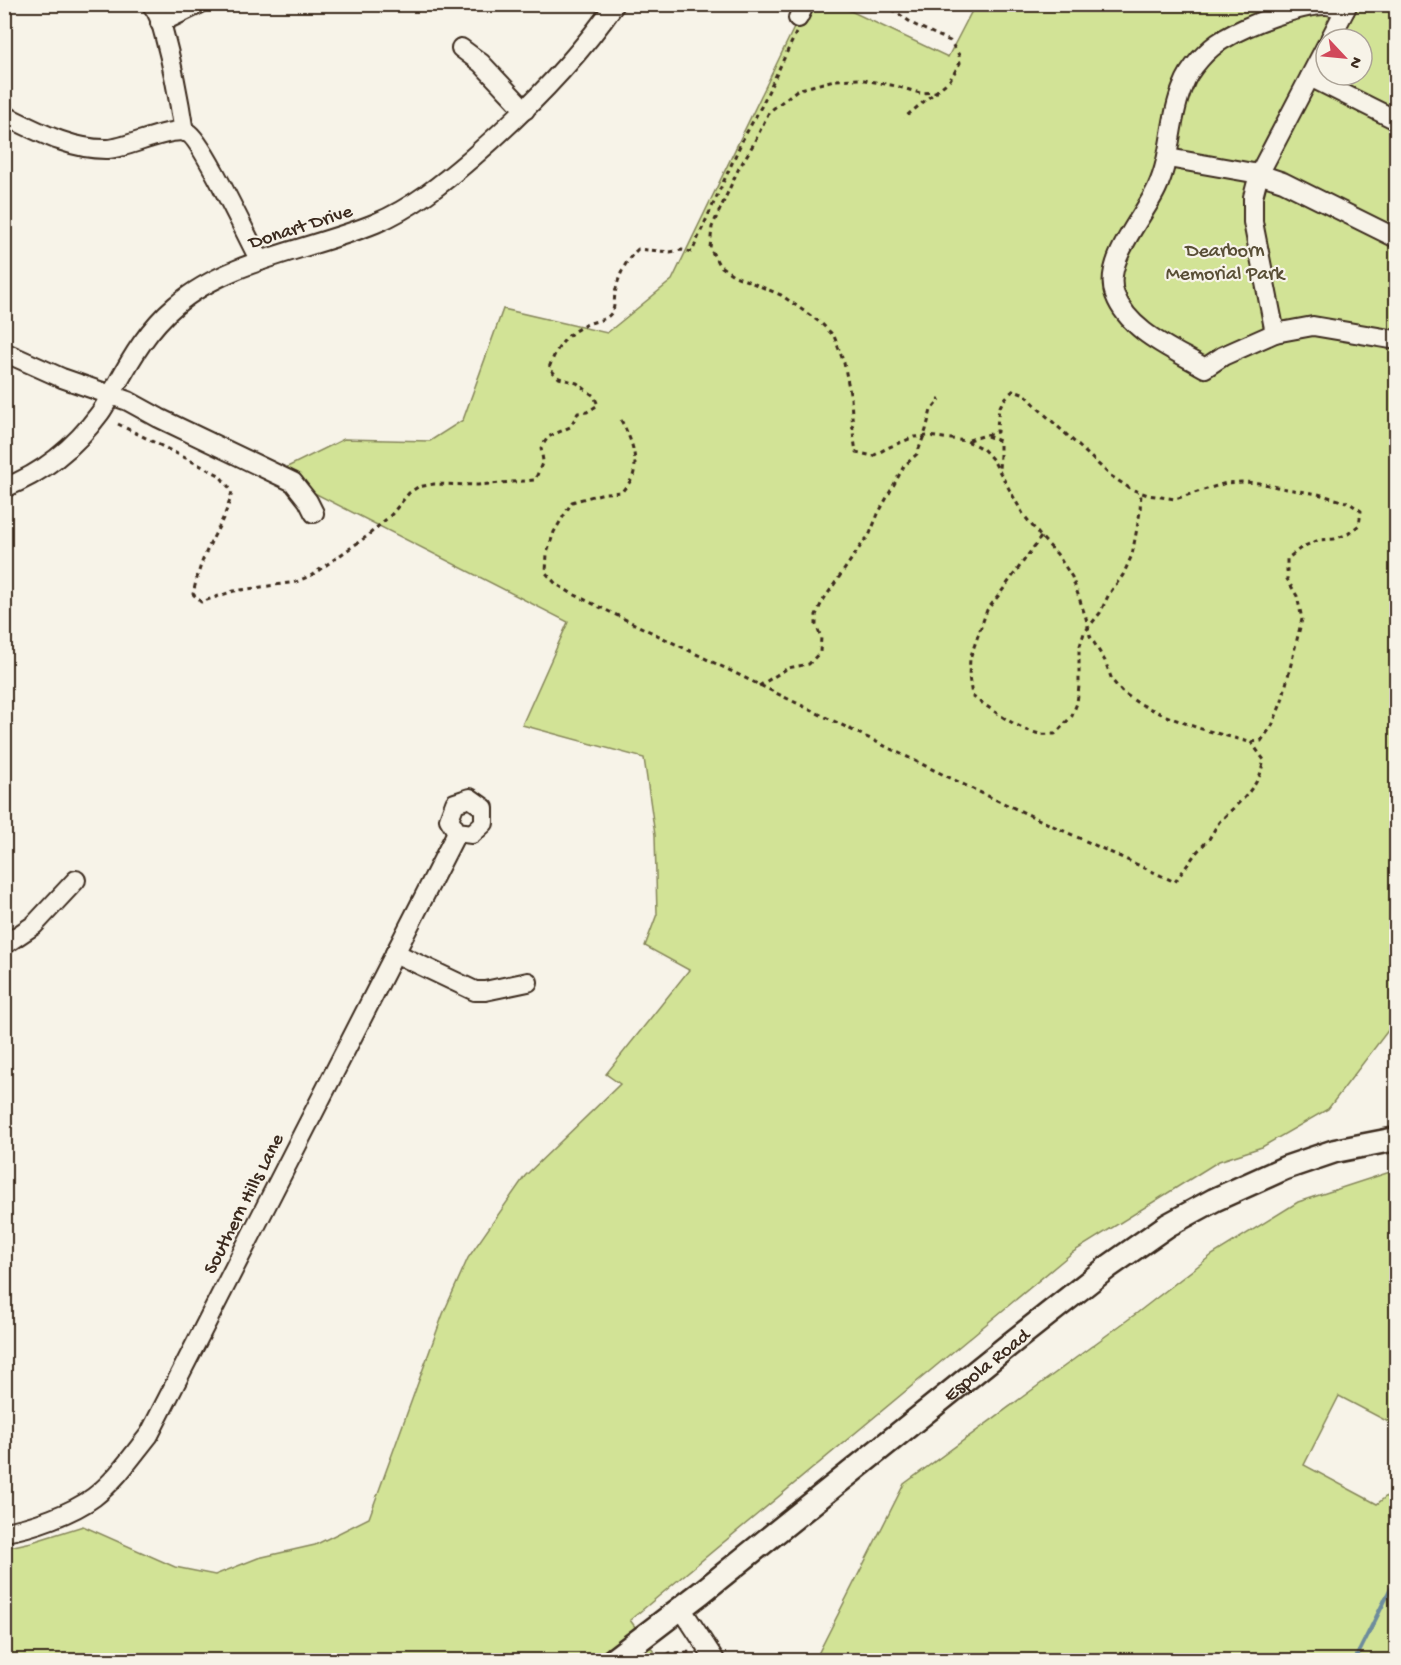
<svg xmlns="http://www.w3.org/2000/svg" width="1401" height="1665" viewBox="0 0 1401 1665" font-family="'Gochi Hand',sans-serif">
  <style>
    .green { fill: #d2e396; stroke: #86865a; stroke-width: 1.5; fill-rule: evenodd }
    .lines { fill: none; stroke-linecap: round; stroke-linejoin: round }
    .stream { stroke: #6d8c9c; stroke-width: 4.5 }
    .minor-casing { stroke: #3b2a1e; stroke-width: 22 }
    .major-casing { stroke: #3b2a1e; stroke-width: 27 }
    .path { stroke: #3b2a1e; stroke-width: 3; stroke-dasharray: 4.5 4.5; stroke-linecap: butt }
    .minor { stroke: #f7f3e8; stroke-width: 18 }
    .major { stroke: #f7f3e8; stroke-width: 22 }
    .labels { text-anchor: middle; stroke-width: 4.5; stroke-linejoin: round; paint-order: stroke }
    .street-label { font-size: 20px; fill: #3b2a1e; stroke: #f7f3e8 }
    .park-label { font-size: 20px; fill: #594f36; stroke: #f7f3e8 }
  </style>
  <rect width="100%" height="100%" fill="#f7f3e8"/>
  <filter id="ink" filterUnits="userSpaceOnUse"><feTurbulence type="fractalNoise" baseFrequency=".0167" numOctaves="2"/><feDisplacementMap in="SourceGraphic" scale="12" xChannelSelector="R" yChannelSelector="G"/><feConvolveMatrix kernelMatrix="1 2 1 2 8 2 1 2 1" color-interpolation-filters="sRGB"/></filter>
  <g filter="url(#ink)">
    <!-- green -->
    <g class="green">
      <path d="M805 5H838L948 57 975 5H1396V1020L1328 1109 1262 1147 1219 1161 1073 1252 630 1620 660 1660H5L4 1548 32 1542 83 1526 175 1567 215 1575 258 1558 315 1545 369 1518 443 1314 468 1258 525 1176 620 1084 606 1074 689 970 645 946 657 914 655 835 644 758 522 725 568 622 275 473 344 439 430 441 463 420 503 309 607 333 672 280ZM1326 39H1362V75H1326Z"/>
      <polygon points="1396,1170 1396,1426 1339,1396 1304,1465 1377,1504 1396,1488 1396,1660 815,1660 904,1484 1137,1313 1212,1255 1298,1202"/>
    </g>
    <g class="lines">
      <!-- stream -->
      <polyline class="stream" points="1355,1660 1396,1578"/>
      <defs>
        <g id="minor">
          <path d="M151 4C159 13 161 23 164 34 173 67 179 99 184 132"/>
          <path d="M1348 4 1345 10C1339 8 1333 6 1327 5 1301 4 1247 25 1224 39 1208 48 1189 69 1183 86 1169 119 1172 156 1157 188 1144 217 1102 262 1115 295 1129 332 1173 349 1205 368L1223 356 1275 333 1313 326 1396 340"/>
          <polyline points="798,18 805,4"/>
          <polyline points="160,23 199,4"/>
          <polyline points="1330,39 1345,10"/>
          <polyline points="461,48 481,63 525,110"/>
          <polyline points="1310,77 1396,120"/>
          <path d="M4 115C37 131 71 150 108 149 129 148 172 125 188 133 202 140 249 241 260 261"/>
          <polyline points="1168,158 1259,174 1283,182 1396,238"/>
          <polyline points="1275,333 1253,222 1253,197 1259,174 1326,46"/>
          <polyline points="4,352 62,378 128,401 159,418 293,482 308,501 314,513"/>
          <path d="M4 488C43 473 75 447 100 413 106 405 110 395 116 386 132 357 149 328 175 306 229 259 311 250 376 223 412 208 443 183 473 157 526 111 575 62 615 4"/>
          <polygon points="470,798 484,808 484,823 472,834 457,832 449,819 455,803"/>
          <polyline points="4,945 34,925 76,880"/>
          <polyline points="395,953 475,991 485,991 528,982"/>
          <path d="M4 1532C31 1528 73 1513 94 1497 116 1480 132 1456 149 1435L457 832"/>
          <polyline points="681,1608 715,1660"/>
        </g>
        <g id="major">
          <path id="s1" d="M613 1660 702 1592 1014 1341 1108 1267 1168 1225 1214 1200 1285 1168 1335 1151 1396 1139"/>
        </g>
      </defs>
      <!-- minor casing -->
      <use href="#minor" class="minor-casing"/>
      <!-- major casing -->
      <use href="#major" class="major-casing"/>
      <!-- path -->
      <g class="path">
        <polyline points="884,4 915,25 950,41 959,55 960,63 950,80 904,118"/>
        <polyline points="938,92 920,93 896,86 859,79 834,80 797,90 769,112 753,145 738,170 712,227 710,248 719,265 733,275 781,295 821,323 834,336 844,363 851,398 853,432 856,452 873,456 887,448 914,437 928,436 967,441 983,449 993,460 1023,514 1041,537 1057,554 1072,577 1086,618 1090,636 1105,661 1112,680 1122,692 1138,703 1166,716 1198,728 1249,742 1261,741 1272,726 1282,701 1302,619 1297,596 1287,579 1287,559 1302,547 1319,540 1334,539 1348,534 1359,525 1361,511 1346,501"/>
        <path d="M621 420C630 437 639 457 633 476 631 482 625 487 622 492L604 493 572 502 554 532 547 553 546 573 556 584 571 593 977 791 1175 882 1196 853 1209 839 1219 822 1245 797 1255 784 1260 775 1264 760 1251 742"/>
        <path d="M118 424 219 475 232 491C227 517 214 533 204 557 199 569 196 581 193 594L201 602 234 591 296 582 312 575 366 537 391 515 409 493 418 487 434 484 478 485 535 480 543 461 541 448 548 437 570 427 578 413 587 412 598 405 594 396 577 383 559 378 549 368C556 348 567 332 588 324 596 320 607 321 612 312 615 307 614 299 615 293 619 275 625 261 638 249L670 252 682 250 692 252 701 231 743 139 761 107 796 33"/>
        <polyline points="987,436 1000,441 1000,455 999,469"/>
        <path d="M969 440 997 432C998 411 997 404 1014 390L1025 394 1040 410 1111 476 1131 489 1148 495 1175 499 1226 483 1243 482 1260 483 1281 488 1318 494 1346 502"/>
        <path d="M1041 537 999 595 987 610 970 658 969 676 972 696C990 708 1014 727 1036 733 1042 735 1049 734 1055 734L1072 716 1077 703 1079 686V649L1084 633 1100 613 1109 594 1123 575 1132 555 1140 512 1141 492"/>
        <polyline points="759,686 788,668 809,664 820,652 821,637 816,625 816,615 822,602 864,541 869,536 878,514 904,466 917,454 926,430 931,410 940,399"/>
        <polyline points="660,1660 670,1653 692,1652"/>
      </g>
      <!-- minor -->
      <use href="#minor" class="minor"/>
      <!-- major -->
      <use href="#major" class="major"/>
    </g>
  </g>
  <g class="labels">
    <!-- street labels -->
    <g class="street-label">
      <text transform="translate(300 225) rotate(-18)" y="7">Donart Drive</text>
      <text transform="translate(242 1203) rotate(-63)" y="7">Southern Hills Lane</text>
      <text dy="7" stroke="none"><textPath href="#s1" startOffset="476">Espola Road</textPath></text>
    </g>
    <!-- park labels -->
    <g class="park-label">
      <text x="1225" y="256">Dearborn<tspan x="1225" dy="23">Memorial Park</tspan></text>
    </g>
  </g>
  <!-- margin -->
  <rect width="1401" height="1665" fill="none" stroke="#f7f3e8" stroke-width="24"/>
  <rect x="12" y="12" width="1377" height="1641" fill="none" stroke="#3b2a1e" stroke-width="2" filter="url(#ink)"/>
  <!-- north arrow -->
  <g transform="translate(1344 57) rotate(116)"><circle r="28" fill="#f7f3e8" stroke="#aca397" stroke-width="1.5"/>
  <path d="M0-4.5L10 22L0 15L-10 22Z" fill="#d1495b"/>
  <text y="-9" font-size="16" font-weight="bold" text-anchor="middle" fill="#3b2a1e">N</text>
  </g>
</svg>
